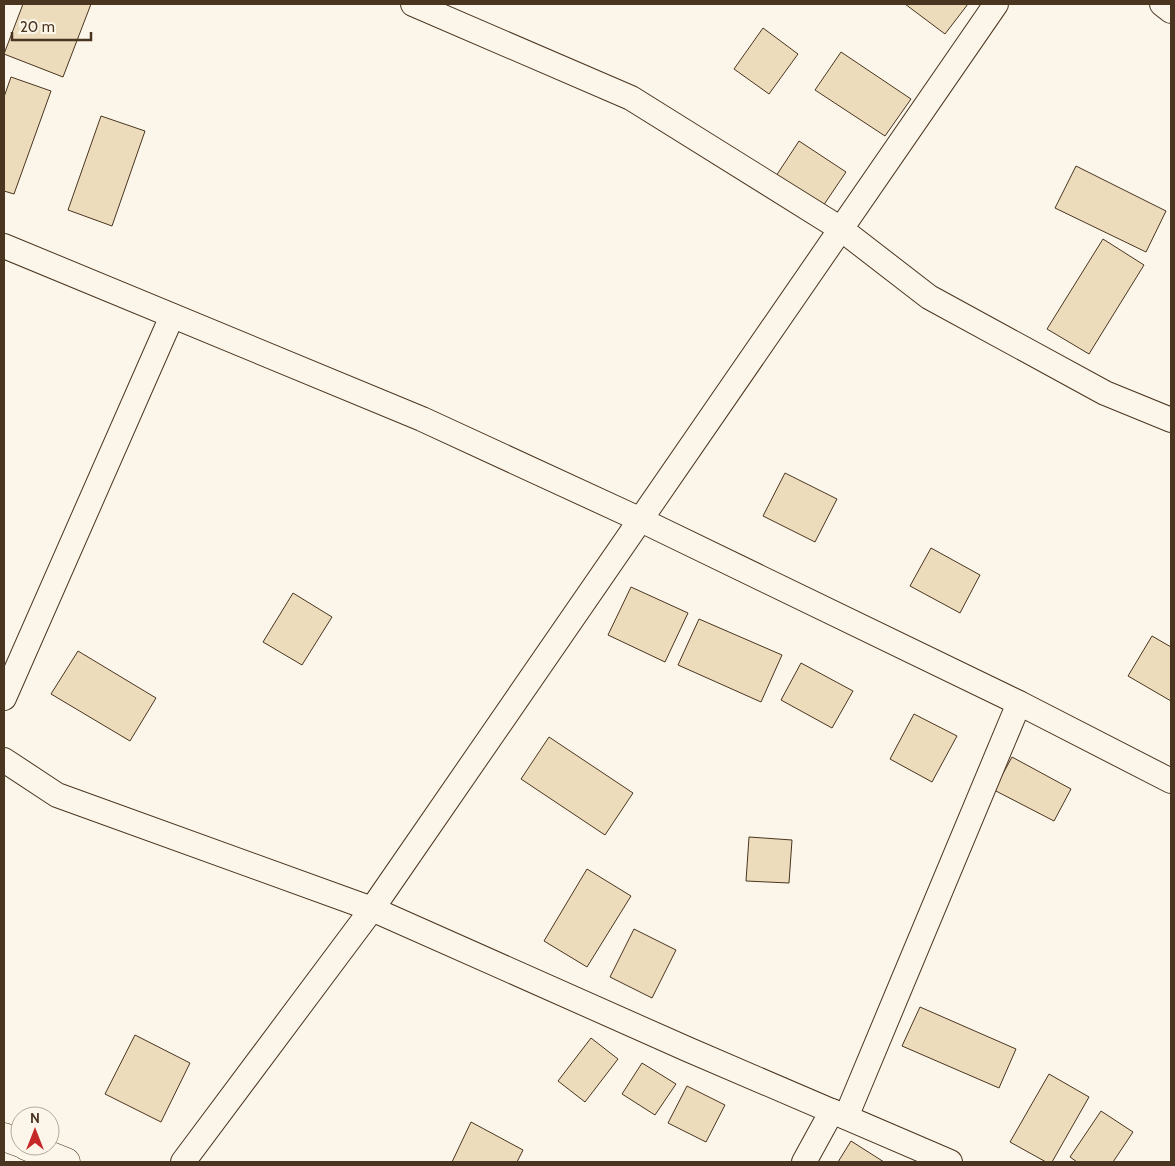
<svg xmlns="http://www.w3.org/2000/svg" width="1175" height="1166" viewBox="0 0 1175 1166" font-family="Cabin,sans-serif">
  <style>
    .building { fill: #ecdcbc; stroke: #4a3520 }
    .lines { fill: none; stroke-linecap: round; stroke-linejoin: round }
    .street-casing { stroke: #4a3520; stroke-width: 26 }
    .secondary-casing { stroke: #4a3520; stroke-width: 29 }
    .street { stroke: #fbf6e9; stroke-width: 24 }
    .secondary { stroke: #fbf6e9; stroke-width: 28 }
  </style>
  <rect width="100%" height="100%" fill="#fbf6e9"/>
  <!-- building -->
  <g class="building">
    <polygon points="23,4 91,4 63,77 4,54"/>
    <polygon points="905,4 968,4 945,34"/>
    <polygon points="763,28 798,54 769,94 734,69"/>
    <polygon points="841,52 911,99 885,136 815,90"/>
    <polygon points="11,77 51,91 14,194 4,191 4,97"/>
    <polygon points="101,116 145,131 112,226 68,210"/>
    <polygon points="799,141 846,172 823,206 776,176"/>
    <polygon points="1076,166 1166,211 1146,252 1055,208"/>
    <polygon points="1103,239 1144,265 1089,354 1047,329"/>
    <polygon points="785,473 837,499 815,542 763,516"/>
    <polygon points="931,548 980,575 960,613 910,586"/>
    <polygon points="631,587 688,613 665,662 608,635"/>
    <polygon points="293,593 332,617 302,665 263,642"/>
    <polygon points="699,619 782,655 761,702 678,665"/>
    <polygon points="1152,636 1171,647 1171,701 1128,676"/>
    <polygon points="78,651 156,698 130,741 51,694"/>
    <polygon points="801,663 853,691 832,728 781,700"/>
    <polygon points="914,714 957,736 932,782 890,759"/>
    <polygon points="549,737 633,793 605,835 521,779"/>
    <polygon points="1012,757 1071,789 1054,821 994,790"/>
    <polygon points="749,837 792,840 789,883 746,881"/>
    <polygon points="587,869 631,896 587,967 544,941"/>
    <polygon points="634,929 676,950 652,998 610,977"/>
    <polygon points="920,1007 1016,1049 999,1088 902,1046"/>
    <polygon points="135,1035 190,1063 161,1122 105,1094"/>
    <polygon points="591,1038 618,1059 585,1102 558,1081"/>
    <polygon points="642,1063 676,1084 655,1115 622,1094"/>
    <polygon points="1049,1074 1089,1097 1052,1162 1046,1162 1010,1142"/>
    <polygon points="687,1086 725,1105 706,1142 668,1123"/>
    <polygon points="1101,1111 1133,1132 1113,1162 1077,1162 1070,1157"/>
    <polygon points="471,1122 523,1150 517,1162 452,1162"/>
    <polygon points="851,1141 884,1162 838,1162"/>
  </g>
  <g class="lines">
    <defs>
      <g id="street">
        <polyline points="413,4 631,98 841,229 929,297 1105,393 1171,420"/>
        <polyline points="1162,4 1171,11"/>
        <polyline points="4,246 422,419 641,520 1019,703 1171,781"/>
        <polyline points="4,698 172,316"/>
        <polyline points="4,760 57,795 372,909 687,1049 950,1162"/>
        <polyline points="846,1117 1019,703"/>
        <polyline points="183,1162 372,909 996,4"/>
        <polyline points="804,1162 832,1111"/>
      </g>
      <g id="secondary">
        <polyline points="4,1137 20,1143"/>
        <polyline points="26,1146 66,1162"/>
      </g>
    </defs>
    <!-- street casing -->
    <use href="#street" class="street-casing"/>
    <!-- secondary casing -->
    <use href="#secondary" class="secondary-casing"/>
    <!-- street -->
    <use href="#street" class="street"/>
    <!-- secondary -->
    <use href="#secondary" class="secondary"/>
  </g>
  <!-- border -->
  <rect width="1175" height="1166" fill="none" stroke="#4a3520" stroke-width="10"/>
  <!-- north arrow -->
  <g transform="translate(35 1131)"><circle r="24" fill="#fbf6e9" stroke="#b4a999"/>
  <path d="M0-4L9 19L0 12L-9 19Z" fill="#c62828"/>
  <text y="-8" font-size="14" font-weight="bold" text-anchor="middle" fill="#4a3520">N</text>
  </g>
  <!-- scale -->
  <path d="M12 32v8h79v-8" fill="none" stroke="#4a3520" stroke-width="2.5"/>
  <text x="20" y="32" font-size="15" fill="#4a3520" stroke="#fbf6e9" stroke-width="4" paint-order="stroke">20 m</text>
</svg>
